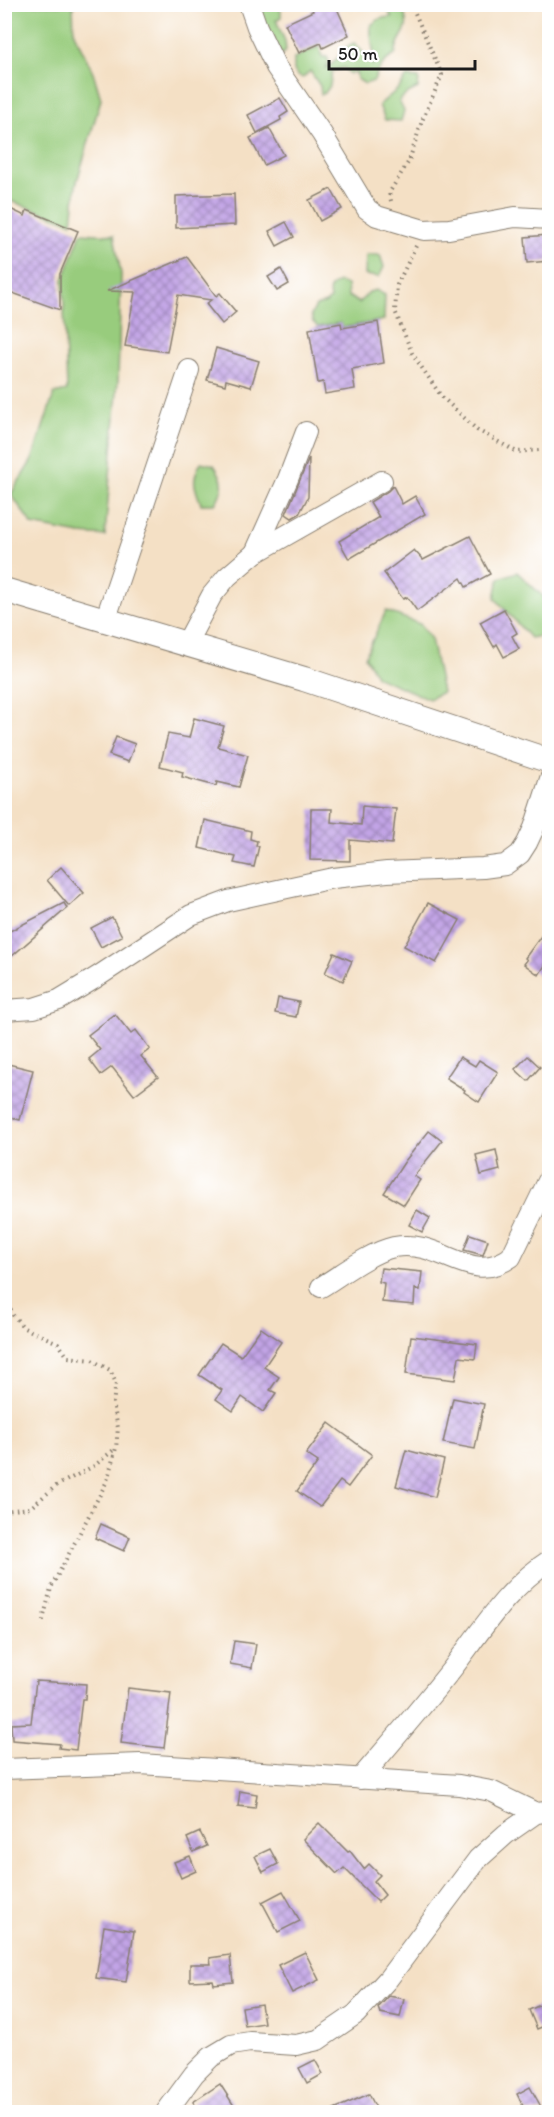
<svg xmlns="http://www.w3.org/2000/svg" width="554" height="2117" viewBox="0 0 554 2117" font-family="Itim,sans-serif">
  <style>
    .green { fill: #98cc7d; stroke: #5a744c; stroke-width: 1.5 }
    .building { fill: url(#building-cross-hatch) }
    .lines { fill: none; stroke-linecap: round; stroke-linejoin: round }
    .minor-casing { stroke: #887e70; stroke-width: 22 }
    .major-casing { stroke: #887e70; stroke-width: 26 }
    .path { stroke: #887e70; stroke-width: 4; stroke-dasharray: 1.5 4.5; stroke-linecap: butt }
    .minor { stroke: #fff; stroke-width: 20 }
    .major { stroke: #fff; stroke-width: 24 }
  </style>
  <defs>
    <pattern id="building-cross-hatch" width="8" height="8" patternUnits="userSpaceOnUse" patternTransform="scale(1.5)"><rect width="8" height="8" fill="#c2a4e6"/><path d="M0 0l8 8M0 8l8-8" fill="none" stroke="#9d85ba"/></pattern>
  </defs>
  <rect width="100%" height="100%" fill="#fff"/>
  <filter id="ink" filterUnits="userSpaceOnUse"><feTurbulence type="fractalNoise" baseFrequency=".0167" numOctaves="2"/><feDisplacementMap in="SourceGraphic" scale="12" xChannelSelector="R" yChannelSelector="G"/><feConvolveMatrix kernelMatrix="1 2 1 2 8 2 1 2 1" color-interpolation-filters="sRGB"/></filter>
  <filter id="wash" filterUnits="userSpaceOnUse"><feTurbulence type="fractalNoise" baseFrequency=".008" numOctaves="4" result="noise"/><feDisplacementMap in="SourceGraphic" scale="24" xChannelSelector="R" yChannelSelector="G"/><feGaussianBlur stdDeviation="1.35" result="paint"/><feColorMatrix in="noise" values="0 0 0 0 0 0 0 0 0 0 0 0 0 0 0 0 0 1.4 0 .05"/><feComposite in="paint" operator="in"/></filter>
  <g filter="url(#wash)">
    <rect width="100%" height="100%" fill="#f4e0c5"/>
    <!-- green -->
    <g class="green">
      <polygon points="4,5 73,5 74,33 93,72 101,99 76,185 72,223 5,199"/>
      <polygon points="270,5 279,6 281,11 281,17 276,20 285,41 286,51 277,58 260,16 262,10"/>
      <path d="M384 5H401C415 36 398 29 395 55 383 61 378 69 374 81L365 84 357 79 356 72 350 74 344 68 332 71 330 86 325 93 321 94 320 86 310 71 303 78 297 76 294 70V58L319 46 322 57H327L329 62 326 68C339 62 339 49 354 43 363 49 364 58 373 65 376 51 369 39 371 25L381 18 392 17Z"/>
      <polygon points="407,77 419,78 418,88 408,93 399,101 404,111 401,121 385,120 379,105 399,88"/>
      <polygon points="81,233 114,235 121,274 118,380 105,536 80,534 32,525 11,494 32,460 54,394 67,391 63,280"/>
      <polygon points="366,255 380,255 384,267 379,277 365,275"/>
      <path d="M339 282 347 285 348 296 359 303 369 292 376 290 385 295 384 320 342 328 341 323 318 327 313 322 311 315 316 306 326 303 330 299C328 289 329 287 339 282Z"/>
      <path d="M201 462 214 465C225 481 225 488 215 504H201C194 486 191 480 201 462Z"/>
      <polygon points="517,572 549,602 549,620 540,636 530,638 495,598 499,578"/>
      <polygon points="386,611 420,624 431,639 442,692 429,699 377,677 365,657"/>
    </g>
    <g id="blocks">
      <!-- building -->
      <g class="building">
        <polygon points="309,4 335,4 349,35 323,48 321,43 299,53 285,24 313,11"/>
        <polygon points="280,98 288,112 280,117 281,120 257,133 248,115"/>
        <polygon points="269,128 284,155 264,165 250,138"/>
        <polygon points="331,189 342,209 320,221 309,200"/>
        <polygon points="234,194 235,225 176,228 176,196"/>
        <polygon points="4,206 25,216 27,210 78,231 60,274 60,310 4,290"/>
        <polygon points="286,222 294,237 277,246 269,231"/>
        <polygon points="548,235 549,261 527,263 525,237"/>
        <polygon points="187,257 216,296 220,293 236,312 222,324 206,304 211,300 178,295 167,352 125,346 135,292 107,291"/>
        <polygon points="281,269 289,284 277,291 268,277"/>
        <polygon points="378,322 384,363 352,369 355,389 325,394 323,382 318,383 309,329 341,323 342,328"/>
        <polygon points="216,348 259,361 251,387 226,380 225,385 207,380"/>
        <polygon points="309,458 308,497 299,514 292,518 286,514"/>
        <polygon points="393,486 402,504 415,496 425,514 349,559 339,541 379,517 370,502 388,491"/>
        <polygon points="470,536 490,574 466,587 461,578 417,611 407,597 403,599 384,573 414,550 423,560"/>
        <polygon points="504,609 517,633 512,636 519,649 504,657 497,644 494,647 480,622"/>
        <polygon points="194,718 224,726 218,747 248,755 239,787 217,782 216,786 182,777 183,772 160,766 168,734 189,738"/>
        <polygon points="116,737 135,744 128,762 109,755"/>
        <polygon points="362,806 396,809 392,844 350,840 350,861 310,860 311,809 332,809 331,822 361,825"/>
        <polygon points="205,820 251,831 250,839 257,841 256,846 259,846 254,867 234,863 236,857 199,848"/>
        <polygon points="61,867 84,893 69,906 47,880"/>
        <polygon points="64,903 67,908 4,963 4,934"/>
        <polygon points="428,903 460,920 436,963 404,946"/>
        <polygon points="112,917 122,936 101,947 91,928"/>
        <polygon points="549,925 549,959 539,975 524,964 527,960 525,958"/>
        <polygon points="334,953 352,961 343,981 325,973"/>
        <polygon points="278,998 299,1002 296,1017 275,1013"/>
        <polygon points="115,1014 131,1034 136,1030 150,1049 141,1056 158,1077 134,1095 112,1067 101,1075 89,1059 100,1050 88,1035"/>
        <polygon points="528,1056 540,1067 528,1081 515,1069"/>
        <polygon points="460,1057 475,1066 479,1060 498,1072 479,1102 464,1092 465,1090 446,1078"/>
        <polygon points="4,1063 33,1070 20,1120 5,1116 9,1102 4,1101"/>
        <polygon points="429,1131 442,1141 414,1176 420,1180 404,1205 384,1193 405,1161"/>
        <polygon points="496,1150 500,1170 481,1175 476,1155"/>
        <polygon points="417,1210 430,1218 422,1232 409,1225"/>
        <polygon points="470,1234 488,1240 483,1255 464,1250"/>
        <polygon points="381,1268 422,1272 420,1290 415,1289 414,1305 382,1302 384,1283 379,1282"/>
        <polygon points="261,1328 281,1342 264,1367 279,1377 270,1390 276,1393 263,1412 242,1397 233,1411 216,1399 222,1390 199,1375 221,1343 241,1356"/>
        <polygon points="411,1336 477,1344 475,1359 459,1357 455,1380 406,1374"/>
        <polygon points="453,1398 484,1404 475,1449 443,1443"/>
        <polygon points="329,1423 372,1455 348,1487 340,1481 320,1507 297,1491 318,1462 306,1454"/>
        <polygon points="406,1450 444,1460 435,1497 396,1486"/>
        <polygon points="101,1524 130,1537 124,1551 95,1538"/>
        <polygon points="234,1641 256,1644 252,1668 230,1664"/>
        <polygon points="36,1681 86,1684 85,1699 82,1699 76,1750 59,1748 60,1744 12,1740 11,1724 31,1723"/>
        <polygon points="128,1688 171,1693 164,1748 121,1743"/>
        <polygon points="240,1791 257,1794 255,1808 238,1806"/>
        <polygon points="319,1823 348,1852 350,1851 364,1869 369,1864 380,1875 374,1881 385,1895 378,1902 344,1868 337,1874 303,1839"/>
        <polygon points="200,1832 207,1846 193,1852 187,1838"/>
        <polygon points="270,1849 278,1864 263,1872 255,1856"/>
        <polygon points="190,1856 196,1871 181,1878 174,1862"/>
        <polygon points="283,1891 300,1921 278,1932 262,1902"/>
        <polygon points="104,1926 134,1931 126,1982 96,1978"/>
        <polygon points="305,1952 319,1980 292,1993 278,1965"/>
        <polygon points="230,1955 233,1982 214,1984 213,1980 190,1981 190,1964 211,1964 210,1958"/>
        <polygon points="389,1996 404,1999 400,2017 380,2013 378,2008"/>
        <polygon points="545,2003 549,2013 549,2024 537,2029 529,2010"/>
        <polygon points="261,2004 264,2023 245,2026 242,2007"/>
        <polygon points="315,2060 323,2074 307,2083 299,2068"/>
        <polygon points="220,2084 238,2112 200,2112 193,2102"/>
        <polygon points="530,2087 544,2112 526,2112 517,2094"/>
        <polygon points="369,2094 378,2112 327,2112"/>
      </g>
    </g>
  </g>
  <g filter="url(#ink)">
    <use href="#blocks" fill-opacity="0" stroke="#887e70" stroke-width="1.5"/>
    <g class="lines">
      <defs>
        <g id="minor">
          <polyline points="249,4 257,27 276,67 322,134 367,209 377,216 424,230 449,229 515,217 550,219"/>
          <polyline points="255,553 288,479 306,432"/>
          <polyline points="105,621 189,370"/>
          <polyline points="186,644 212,595 227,577 255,553 382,481"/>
          <polyline points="4,1010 34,1008 59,1000 97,977 191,915 228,901 333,878 387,872 483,868 505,865 520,854 527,843 534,828 550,779"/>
          <path d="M321 1287C342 1274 371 1252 394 1247 442 1238 469 1287 511 1257L550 1177"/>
          <polyline points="4,1769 140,1764 459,1785 491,1791 536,1813"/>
          <path d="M360 1779C391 1743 422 1707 452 1669 481 1631 508 1587 550 1560"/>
          <polyline points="166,2112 194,2074 211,2057 231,2045 250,2042 296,2045 318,2040 356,2014 388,1979 478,1859 506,1834 536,1813 546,1812"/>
        </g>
        <polyline id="major" points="4,590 304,679 550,761"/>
      </defs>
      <!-- minor casing -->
      <use href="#minor" class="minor-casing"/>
      <!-- major casing -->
      <use href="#major" class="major-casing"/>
      <!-- path -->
      <g class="path">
        <polyline points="391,201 389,193 409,161 422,121 442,75 411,4"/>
        <polyline points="416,246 397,285 395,311 412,353 441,396 477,430 517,452 550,449"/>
        <polyline points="6,1298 13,1315 24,1328 58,1343 68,1357 92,1360 110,1370 116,1383 113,1403 118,1428 116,1448 107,1481 51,1588 42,1624"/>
        <polyline points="4,1511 30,1508 56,1486 94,1466 116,1448"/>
        <polyline points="4,1976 7,1992 4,2057"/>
      </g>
      <!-- minor -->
      <use href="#minor" class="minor"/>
      <!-- major -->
      <use href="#major" class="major"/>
    </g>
  </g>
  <!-- margin -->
  <rect width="554" height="2117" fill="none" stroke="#fff" stroke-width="24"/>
  <!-- scale -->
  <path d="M329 60v9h146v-9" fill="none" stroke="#1c1c1c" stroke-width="3"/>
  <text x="338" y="60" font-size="18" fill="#1c1c1c" stroke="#ffffff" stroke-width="4.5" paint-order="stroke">50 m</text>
</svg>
